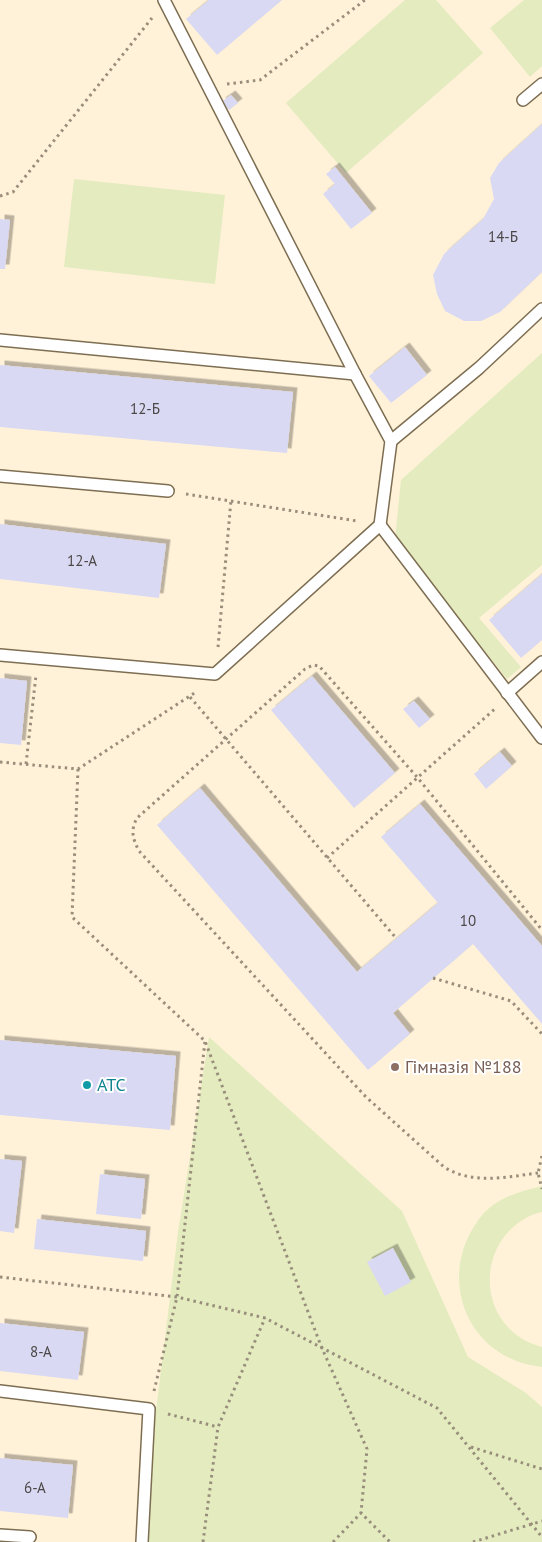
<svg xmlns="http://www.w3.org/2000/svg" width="542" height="1542" viewBox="0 0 542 1542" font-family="'PT Sans',sans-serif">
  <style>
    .green { fill: #e3ebbf }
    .building { fill: #d9d9f4; filter: url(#shadow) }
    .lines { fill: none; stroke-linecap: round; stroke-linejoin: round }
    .lane-casing { stroke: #7d6e52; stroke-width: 14 }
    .path { stroke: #988e7b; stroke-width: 3; stroke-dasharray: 2.5 4; stroke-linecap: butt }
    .lane { stroke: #fff; stroke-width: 11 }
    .education-dot { fill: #8d6e63; stroke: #fff; stroke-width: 2 }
    .culture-dot { fill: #0f9aa8; stroke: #fff; stroke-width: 2 }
    .labels { text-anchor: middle; stroke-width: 4; stroke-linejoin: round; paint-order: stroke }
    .number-label { font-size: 15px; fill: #4b4745 }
    .education-label { font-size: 18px; fill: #785e54; stroke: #fff; text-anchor: start }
    .culture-label { font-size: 18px; fill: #0d838f; stroke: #fff; text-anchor: start }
  </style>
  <defs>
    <filter id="shadow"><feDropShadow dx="4.5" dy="-4.5" stdDeviation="0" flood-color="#0004"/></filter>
  </defs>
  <rect width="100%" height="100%" fill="#fff2d8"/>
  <!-- green -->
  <g class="green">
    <polygon points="405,0 436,0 483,53 346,173 286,103"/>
    <polygon points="524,0 542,0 542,66 530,77 490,28"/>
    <polygon points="74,179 225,195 215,284 64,267"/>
    <polygon points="542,353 542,565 479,618 521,667 507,679 395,539 401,480"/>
    <polygon points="209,1037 402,1211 468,1357 526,1393 542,1407 542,1542 145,1542 156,1411 178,1232"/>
    <path d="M542 1186V1212C530 1214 518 1222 509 1231 479 1263 484 1317 524 1340 529 1343 536 1345 542 1347V1367C464 1359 433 1271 484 1213 499 1197 522 1191 542 1186Z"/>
  </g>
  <!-- building -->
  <g class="building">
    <polygon points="209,0 282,0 217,55 186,19"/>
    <polygon points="231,95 238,103 229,110 221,102"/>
    <polygon points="542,124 542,272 500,312 481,321 464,321 445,311 437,294 433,275 444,254 483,219 494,199 490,178 499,163"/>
    <polygon points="335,167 372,213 351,229 323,194 335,184 326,174"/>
    <polygon points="0,219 10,220 5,269 0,269"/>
    <polygon points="405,347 427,375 391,403 369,376"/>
    <polygon points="0,365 293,392 287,453 0,427"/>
    <polygon points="0,524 166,544 159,598 0,579"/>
    <polygon points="542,574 542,640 521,658 489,620"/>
    <polygon points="312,676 395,773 354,808 271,710"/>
    <polygon points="0,678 27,681 21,745 0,743"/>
    <polygon points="414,701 430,719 419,728 403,709"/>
    <polygon points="500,752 512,766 486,789 474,774"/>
    <polygon points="200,788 357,972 438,903 381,837 420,804 542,946 542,1024 473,944 393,1013 410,1034 368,1070 157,825"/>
    <polygon points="0,1040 176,1056 170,1130 0,1115"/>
    <polygon points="0,1159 22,1161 14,1233 0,1231"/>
    <polygon points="100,1174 145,1179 141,1219 96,1214"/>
    <polygon points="37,1219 146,1231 143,1261 34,1249"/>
    <polygon points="393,1248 411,1282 385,1296 367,1262"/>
    <polygon points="0,1323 84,1332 78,1380 0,1371"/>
    <polygon points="0,1458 73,1465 68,1518 0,1511"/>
  </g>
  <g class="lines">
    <defs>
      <g id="lane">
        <polyline points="523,100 542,84"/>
        <polyline points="0,340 355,374"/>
        <polyline points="391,441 479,368 542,309"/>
        <polyline points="0,476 168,491"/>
        <polyline points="380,525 542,738"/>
        <polyline points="0,655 215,674 380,525 391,441 355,374 164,0"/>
        <polyline points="507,693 542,662"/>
        <polyline points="0,1391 149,1409 142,1542"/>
        <polyline points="0,1535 30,1537"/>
      </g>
    </defs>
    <!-- lane casing -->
    <use href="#lane" class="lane-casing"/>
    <!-- path -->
    <g class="path">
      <polyline points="227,84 260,80 365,0"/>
      <polyline points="0,196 13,192 152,18"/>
      <polyline points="186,494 357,521"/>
      <polyline points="218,647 231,500"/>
      <polyline points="190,697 396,938"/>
      <polyline points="0,762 78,769 196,692"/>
      <polyline points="26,764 36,675"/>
      <polyline points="78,769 72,917 205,1041 321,1346 367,1449 361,1513"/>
      <polyline points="327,858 497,707"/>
      <polyline points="433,978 511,1001 542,1034"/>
      <polyline points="542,1156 538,1173 542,1189"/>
      <path d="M538 1173C506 1177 473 1185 444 1167L366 1097 139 851C133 839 130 831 137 818L305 669 313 665 319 666 417 777 542 930"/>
      <polyline points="0,1277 177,1297 265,1318 437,1408 542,1537"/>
      <polyline points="154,1391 177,1297 205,1041"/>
      <polyline points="168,1414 218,1427"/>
      <polyline points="471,1447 542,1469"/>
      <polyline points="203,1542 218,1427 265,1318"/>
      <polyline points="333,1542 361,1513 390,1542"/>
      <polyline points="473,1542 542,1521"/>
    </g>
    <!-- lane -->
    <use href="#lane" class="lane"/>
  </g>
  <!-- markers -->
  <circle class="education-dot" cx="395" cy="1067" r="5"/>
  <circle class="culture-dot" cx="87" cy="1085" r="5"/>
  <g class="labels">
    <!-- number labels -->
    <g class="number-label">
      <text x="503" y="242">14-Б</text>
      <text x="145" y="414">12-Б</text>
      <text x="82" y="566">12-А</text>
      <text x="468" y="926">10</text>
      <text x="41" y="1357">8-А</text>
      <text x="35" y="1493">6-А</text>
    </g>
    <!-- education labels -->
    <g class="education-label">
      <text x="405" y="1073">Гімназія №188</text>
    </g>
    <!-- culture labels -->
    <g class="culture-label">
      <text x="97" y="1091">АТС</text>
    </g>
  </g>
</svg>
